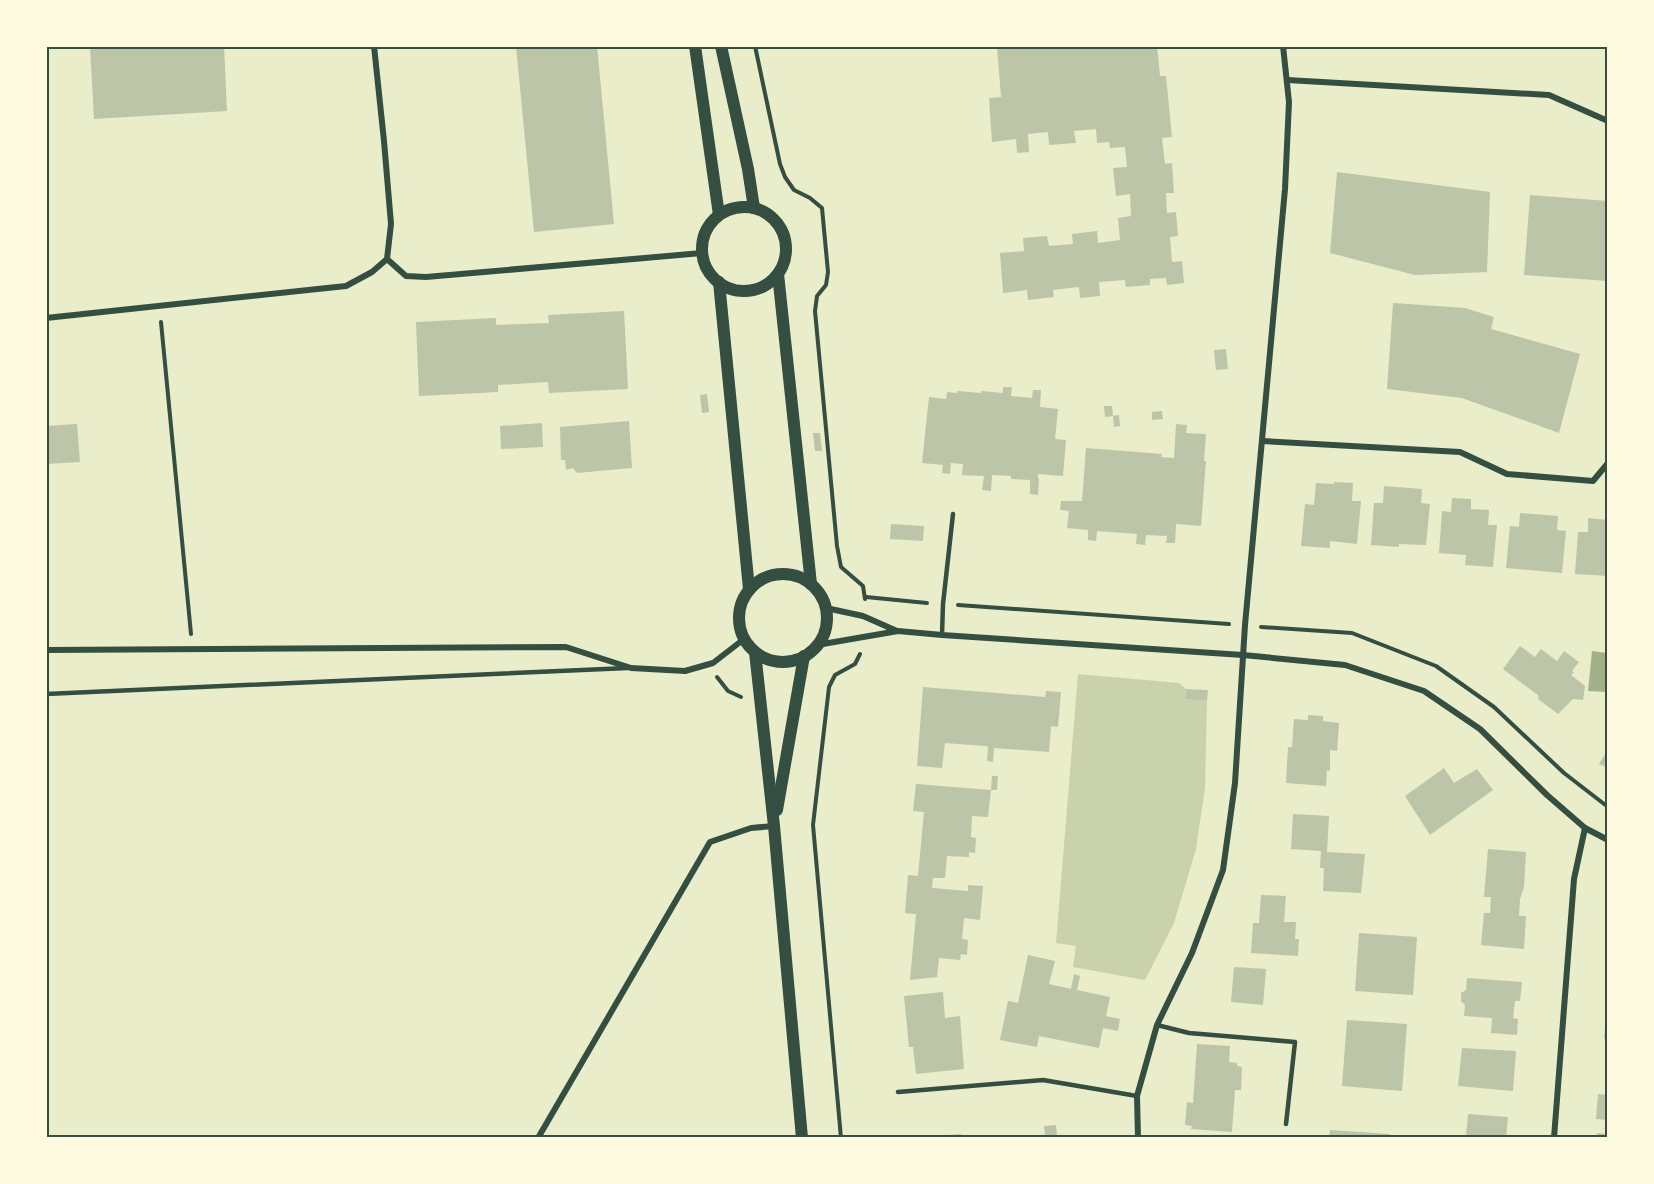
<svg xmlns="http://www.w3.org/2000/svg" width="1654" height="1184" viewBox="0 0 1654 1184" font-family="Jost,sans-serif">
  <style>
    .green { fill: #cad2ad }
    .water { fill: #a3b18a }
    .building { fill: #bcc5a7 }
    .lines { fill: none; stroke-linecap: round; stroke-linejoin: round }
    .path { stroke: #344e41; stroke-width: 4 }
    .service { stroke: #344e41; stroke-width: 4.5 }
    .minor { stroke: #344e41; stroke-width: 6 }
    .secondary { stroke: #344e41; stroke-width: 12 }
    .neatline { fill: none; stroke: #344e41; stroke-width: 2 }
  </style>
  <rect width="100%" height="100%" fill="#e9edc9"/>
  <!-- green -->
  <polygon class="green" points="1078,674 1179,683 1186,689 1185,699 1207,701 1205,788 1196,849 1174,923 1145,980 1073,967 1076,946 1056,943"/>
  <!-- water -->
  <polygon class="water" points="1592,651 1607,653 1606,692 1588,691"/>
  <!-- building -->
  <g class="building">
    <polygon points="90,46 224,46 227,111 94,119"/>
    <polygon points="516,46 597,46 614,224 534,232"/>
    <polygon points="997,46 1157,46 1160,76 1166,76 1172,137 1162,138 1165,164 1172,163 1174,193 1166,193 1167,213 1176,212 1178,236 1170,237 1172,262 1182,261 1184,283 1167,285 1166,278 1150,279 1150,285 1126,287 1125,280 1099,282 1100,296 1080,298 1079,287 1053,290 1054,297 1028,300 1027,290 1003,293 1000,253 1024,251 1023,238 1047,236 1049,246 1073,244 1072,234 1097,231 1098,243 1120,240 1118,218 1131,216 1130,194 1116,196 1113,168 1127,167 1125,147 1110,148 1109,142 1097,143 1096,129 1074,131 1076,143 1049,145 1048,132 1028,134 1029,152 1017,153 1016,139 992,142 989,98 1001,97"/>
    <polygon points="1337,172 1490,192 1487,272 1415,275 1330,253"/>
    <polygon points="1530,195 1608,201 1608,281 1524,275"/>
    <polygon points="1393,303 1465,308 1494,317 1491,329 1580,354 1559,433 1462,398 1387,389"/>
    <polygon points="624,311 628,389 549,393 548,382 498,385 498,392 419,396 416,322 496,318 496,325 549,323 548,315"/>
    <polygon points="1226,349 1228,369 1216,370 1214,350"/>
    <polygon points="1003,387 1012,387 1011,396 1032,398 1033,390 1041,390 1040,407 1058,409 1055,439 1066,440 1063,476 1038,474 1038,478 1039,479 1038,495 1030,494 1030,480 1011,479 1011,476 992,475 991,491 982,490 984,476 962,475 963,464 951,463 950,474 942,473 943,465 922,463 929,397 946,399 947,392 957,393 957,391 981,393 981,391 1003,393"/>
    <polygon points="707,394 709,412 702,413 700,395"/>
    <polygon points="1104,406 1112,406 1113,416 1105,417"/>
    <polygon points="1162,411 1163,419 1152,420 1152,412"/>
    <polygon points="1119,415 1120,426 1114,427 1113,416"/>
    <polygon points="629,421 632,468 577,473 573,468 566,470 565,460 561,460 560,427"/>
    <polygon points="542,423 543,447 501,449 500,426"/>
    <polygon points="77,424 80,462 46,464 46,426"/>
    <polygon points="1176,424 1187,425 1186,433 1206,434 1204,461 1206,461 1201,526 1176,524 1175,543 1166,543 1167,536 1146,535 1145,545 1136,544 1137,534 1097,531 1096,541 1088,540 1088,530 1067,528 1069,511 1060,510 1061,501 1082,501 1086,448 1162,454 1161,457 1174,458"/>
    <polygon points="813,433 820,433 822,451 815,451"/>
    <polygon points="1334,482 1353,483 1352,501 1361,501 1357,544 1330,541 1330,548 1301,546 1305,504 1314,505 1316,483 1334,484"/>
    <polygon points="1384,486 1422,489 1421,503 1430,504 1426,545 1399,544 1399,547 1371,545 1374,503 1383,503"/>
    <polygon points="1452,498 1471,499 1471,509 1489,510 1488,525 1497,525 1493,567 1465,565 1466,555 1439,553 1442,511 1451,512"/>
    <polygon points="1520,513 1558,516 1557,530 1566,531 1562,573 1506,568 1510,526 1519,527"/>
    <polygon points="1588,518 1608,520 1608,576 1575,574 1578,532 1588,532"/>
    <polygon points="891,524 924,526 923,541 890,539"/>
    <polygon points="1520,646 1535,657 1541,649 1557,661 1564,651 1579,662 1572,671 1574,673 1571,675 1585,686 1583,700 1573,699 1558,714 1538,699 1539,696 1503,669"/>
    <polygon points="923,687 1045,697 1046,691 1061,692 1058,727 1051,726 1049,752 994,748 993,762 987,761 988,747 985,746 945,743 942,768 917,766"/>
    <polygon points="1186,689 1208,690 1207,701 1185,699"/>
    <polygon points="1308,715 1323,716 1323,721 1339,723 1337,751 1330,750 1330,771 1327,770 1326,786 1286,783 1288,747 1292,747 1294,719 1308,720"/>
    <polygon points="1608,749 1608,768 1599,764"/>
    <polygon points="1444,768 1454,783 1477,769 1493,790 1430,835 1405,796"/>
    <polygon points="992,776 998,776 997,790 991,790"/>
    <polygon points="916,784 991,790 988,817 972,816 971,837 976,838 975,853 969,852 969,857 947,856 945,878 933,878 932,888 968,891 968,885 983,886 980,920 964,918 962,939 968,940 967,955 961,954 960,960 939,958 937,977 910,980 916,914 905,913 908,875 918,876 924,812 913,811"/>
    <polygon points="1293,814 1329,816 1327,852 1365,854 1361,893 1323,891 1324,868 1320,868 1321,851 1291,849"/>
    <polygon points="1488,849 1526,852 1524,887 1520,899 1519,916 1526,916 1524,949 1481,945 1484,913 1490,913 1491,897 1484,897"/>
    <polygon points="1261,895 1286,896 1284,922 1296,922 1295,939 1299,939 1298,956 1251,953 1253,923 1259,923"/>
    <polygon points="1359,933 1417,937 1413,995 1355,991"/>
    <polygon points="1028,955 1055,961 1049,984 1071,989 1074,974 1080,976 1077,990 1110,997 1106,1016 1120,1019 1118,1031 1103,1028 1099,1048 1039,1036 1037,1047 1000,1040 1008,1001 1018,1003"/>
    <polygon points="1234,967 1266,969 1263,1005 1231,1002"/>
    <polygon points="1467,978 1522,982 1520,1001 1515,1001 1513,1018 1518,1019 1517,1035 1491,1033 1492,1018 1464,1016 1465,1005 1461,1001 1461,993 1466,990"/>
    <polygon points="943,992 945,1018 960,1016 964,1069 916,1074 913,1047 909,1047 904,996"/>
    <polygon points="1606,1015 1608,1015 1608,1040 1604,1039"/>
    <polygon points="1347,1020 1407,1024 1402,1091 1342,1086"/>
    <polygon points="1197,1044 1230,1046 1229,1062 1237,1063 1237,1066 1242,1067 1241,1090 1235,1090 1232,1132 1191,1129 1192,1126 1185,1125 1187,1102 1193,1103"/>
    <polygon points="1462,1048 1516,1051 1513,1091 1458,1086"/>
    <polygon points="1598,1094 1608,1095 1608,1120 1596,1119"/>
    <polygon points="1468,1114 1508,1117 1506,1137 1466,1137"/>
    <polygon points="1056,1125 1057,1137 1045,1137 1044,1126"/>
    <polygon points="1330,1130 1390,1134 1390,1137 1329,1137"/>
    <polygon points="1597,1133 1608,1134 1608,1137 1597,1137"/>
    <polygon points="961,1134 962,1137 950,1137 949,1135"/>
  </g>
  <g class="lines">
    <!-- path -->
    <g class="path">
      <polyline points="755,46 780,164 785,177 794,190 810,198 822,208 828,272 826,285 817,296 815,311 837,546 841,567 863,586 865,599"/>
      <polyline points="161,322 191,634"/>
      <polyline points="866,597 927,603"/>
      <polyline points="958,605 1229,624"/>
      <polyline points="1261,627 1352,633 1436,666 1494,707 1564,773 1608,807"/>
      <polyline points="717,677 728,691 741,697"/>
      <polyline points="841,1138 813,825 829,687 835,675 855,664 860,654"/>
    </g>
    <!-- service -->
    <g class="service">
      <polyline points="942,635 943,604 953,514"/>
      <polyline points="46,694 628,668"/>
      <polyline points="1157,1025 1189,1033 1295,1042 1286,1124"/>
      <polyline points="898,1092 1043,1080 1137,1096"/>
    </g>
    <!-- minor -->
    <g class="minor">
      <polyline points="1287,80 1549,95 1608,121"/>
      <polyline points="387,259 406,276 426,277 702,253"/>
      <polyline points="46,318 346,286 372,272 387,259 391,224 384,141 374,46"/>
      <polyline points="1262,441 1460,452 1507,474 1593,481 1608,463"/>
      <polyline points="826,608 863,616 897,631"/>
      <polyline points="817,645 898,631 942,635 1243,655 1345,665 1424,691 1480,729 1547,795 1585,828 1608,840"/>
      <polyline points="46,650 566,647 631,668 685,671 713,663 744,639"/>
      <polyline points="538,1138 710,842 751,828 774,826"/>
      <polyline points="1138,1138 1137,1096 1157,1025 1192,953 1223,870 1235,783 1245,625 1285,189 1289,102 1283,46"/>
      <polyline points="1554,1138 1574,879 1585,828"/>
    </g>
    <!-- secondary -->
    <g class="secondary">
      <polyline points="695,46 719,215"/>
      <polyline points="721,46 748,169 754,208"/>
      <circle cx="744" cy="249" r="42"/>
      <polyline points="778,274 811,584"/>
      <polyline points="719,282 749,589"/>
      <circle cx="783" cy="618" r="44"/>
      <polyline points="755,652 774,826 802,1138"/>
      <polyline points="777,810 804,656"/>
    </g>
  </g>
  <!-- border -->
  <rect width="1654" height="1184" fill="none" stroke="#fefae0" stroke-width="96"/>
  <rect x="48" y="48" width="1558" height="1088" class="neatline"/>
</svg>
